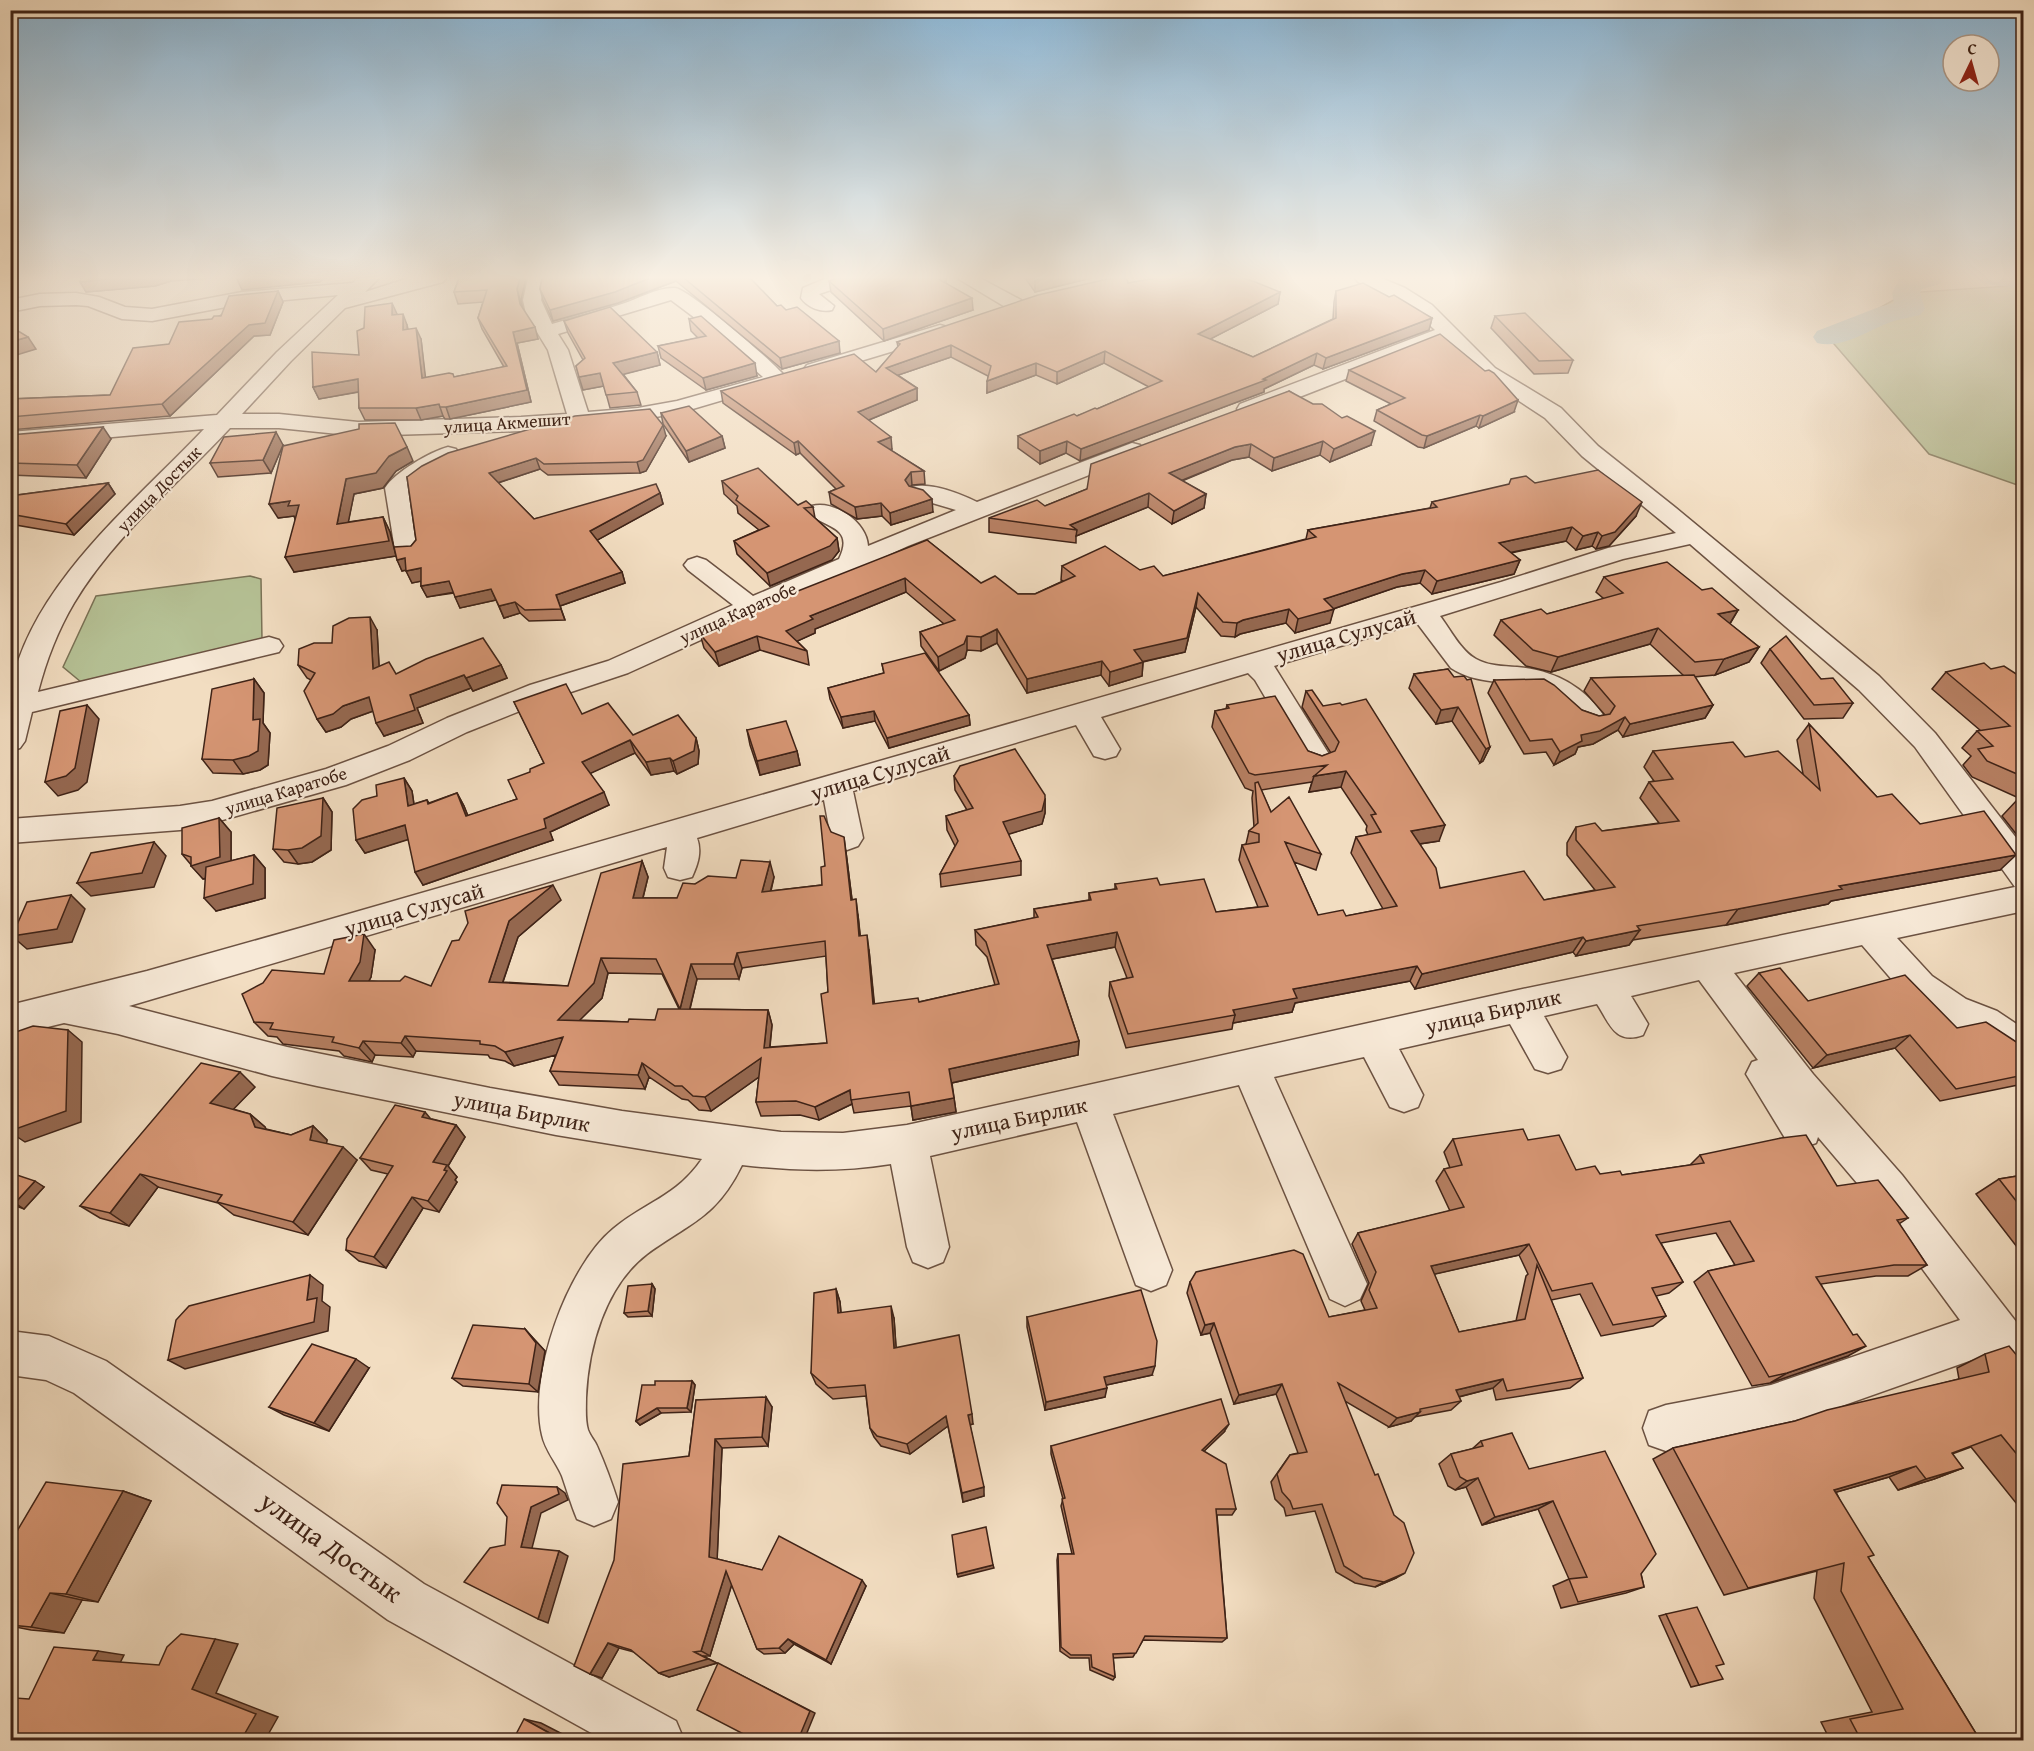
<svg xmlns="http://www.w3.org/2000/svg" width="2034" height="1751" viewBox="0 0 2034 1751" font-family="'Gentium Book Plus',serif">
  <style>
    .green { fill: #b6c296; stroke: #7a7256; stroke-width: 1.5 }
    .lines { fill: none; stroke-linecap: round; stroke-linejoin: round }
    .river { fill: #9ebabc; fill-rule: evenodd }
    .minor-casing { stroke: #6c5242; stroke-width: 3 }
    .minor { fill: #f7e9d7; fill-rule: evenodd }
    .wall { fill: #b78063; stroke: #3f2317; stroke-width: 1.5; fill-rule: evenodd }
    .shaded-wall { fill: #956850; stroke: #3f2317; stroke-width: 1.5 }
    .building { fill: #d59573; stroke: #3f2317; stroke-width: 1.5; fill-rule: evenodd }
    .labels { text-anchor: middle; stroke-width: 4.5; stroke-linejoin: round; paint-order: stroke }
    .far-street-label { font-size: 18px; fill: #3f2317; stroke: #f7e9d7 }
    .street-label { font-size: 22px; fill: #3f2317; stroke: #f7e9d7 }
    .near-street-label { font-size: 27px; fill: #3f2317; stroke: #f7e9d7 }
  </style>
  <rect width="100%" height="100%" fill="#f2ddc1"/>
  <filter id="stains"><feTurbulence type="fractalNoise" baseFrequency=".00333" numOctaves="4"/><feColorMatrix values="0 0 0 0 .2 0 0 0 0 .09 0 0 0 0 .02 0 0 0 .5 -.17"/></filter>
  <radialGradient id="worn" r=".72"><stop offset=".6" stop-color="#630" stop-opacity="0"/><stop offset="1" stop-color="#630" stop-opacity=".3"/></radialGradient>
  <!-- green -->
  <g class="green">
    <polygon points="2023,285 2023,487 1929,454 1828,337 1906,293"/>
    <polygon points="250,576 261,579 262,640 81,682 63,667 96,596"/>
  </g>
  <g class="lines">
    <!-- river -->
    <g class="river">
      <path d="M1900 278H1944L1940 284 1922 289 1920 293 1925 309 1920 315C1913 317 1905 318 1897 320 1872 327 1844 350 1817 343L1813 337 1817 331 1879 307 1894 303 1892 293Z"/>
      <polygon points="1982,278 2024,278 2024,289 1986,284"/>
    </g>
    <defs>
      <g id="minor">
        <path d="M358 278H379L365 292 409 278H446L443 282 345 308 291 361 242 414H279L358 422 521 417 567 414 548 350 526 314 523 300 528 278H546L541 300 552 324C575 317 599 312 622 304 638 299 658 287 675 288 689 289 779 366 788 380L785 384 774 385 679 413 638 420 521 431 358 436 279 428H230C178 484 114 536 74 603 58 630 46 661 38 692L269 637 279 640 283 646 279 652 32 712 25 741 20 748 10 751C10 731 7 707 11 687 32 584 135 502 204 429L10 446V432L217 415 277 352 338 295 242 304 152 321 122 319 88 306 76 305 40 306 10 312V300L40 294 76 293 99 297 125 307 152 309 242 292 353 283ZM671 300 699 321 763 377 677 401 638 408 588 412 568 350 558 334Z"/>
        <path d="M827 278H858L855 282 819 294 834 306 832 310C821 313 807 307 801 298L803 288Z"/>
        <polygon points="957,278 980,278 1021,300 1023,304 1021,308 1007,308"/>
        <path d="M1355 278H1381L1405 288 1432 305 1495 368 1561 408 1598 446 1676 508 1879 676 1935 733 2024 848V911L1897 938 1932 976 1966 999 1997 1011 2024 1029V1065L2011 1060 1971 1033 1940 1021 1906 996 1862 945 1734 973 1813 1074 1902 1175 2024 1332V1391L2008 1385 1986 1355 1771 1431 1666 1451 1649 1445 1643 1428 1649 1411 1666 1405 1771 1385 1960 1320 1874 1203 1818 1137 1816 1143 1802 1148 1788 1143 1746 1074 1752 1062 1758 1060 1699 980 1631 996 1648 1024 1643 1035C1615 1045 1610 1024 1597 1004L1544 1016 1567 1057 1561 1069 1548 1073 1535 1069 1510 1024 1399 1049 1423 1095 1418 1107 1404 1112 1390 1107 1364 1057 1274 1077 1367 1284 1360 1299 1345 1306 1330 1299 1239 1085 1113 1114 1172 1270 1166 1285 1151 1291 1136 1285 1077 1122 930 1156 949 1247 943 1262 928 1268 913 1262 907 1247 891 1164C842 1172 792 1171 742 1165 716 1218 691 1222 647 1254 605 1286 588 1348 586 1398 586 1408 585 1420 588 1430 590 1436 595 1441 597 1446 605 1464 612 1483 618 1502L611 1519 594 1526 577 1519C571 1505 567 1490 562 1476 556 1462 545 1450 542 1435 528 1376 567 1267 613 1229 645 1202 676 1197 702 1159L556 1135 317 1086 272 1076 118 1034 64 1023 10 1036V1005L147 971 307 926 1501 582 1608 548 1676 533 1582 456 1545 418 1481 376 1445 340 1256 414 1248 415 1240 414 1237 409 1240 404 1435 330C1412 307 1388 294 1358 282ZM1690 544 1859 690 1915 747 2015 887 1518 990 907 1125 843 1133 781 1132 622 1111 490 1088 287 1047 129 1006 667 847 664 868 668 877 680 880 692 877C698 864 702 852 697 838L824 800 831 838 836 846 847 850 858 846 863 838 853 791 1076 725 1094 756 1105 759 1116 756 1120 749 1101 717 1248 673 1255 680 1306 766 1317 770 1328 766 1332 759 1274 666 1417 623 1451 668C1480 687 1512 678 1541 691 1565 702 1575 733 1601 726L1606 719C1586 687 1554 670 1517 667 1503 666 1488 666 1476 659 1461 651 1450 629 1440 616L1623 559Z"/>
        <polygon points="940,325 947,327 950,331 947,335 814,375 807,373 804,369 807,365"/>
        <path d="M1132 443 1140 445 1143 450 1140 455 908 546 628 673 550 699 467 732 410 760 346 785 212 823 180 830 10 843V819L180 806 212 801 326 769 388 746 447 718 530 685 608 661 733 605 688 570 684 565 688 560 697 557 706 560 753 596 839 559C856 524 821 529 808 511L812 506C834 500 867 522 868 546L956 510 912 497 908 492 912 487C931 482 960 494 977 502Z"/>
        <path d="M448 447 456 449 459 454 456 459 420 479 409 488 419 550 416 555 407 557 398 555 395 550 385 488C395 472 430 452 448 447Z"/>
        <polygon points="10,1331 49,1336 106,1361 424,1584 676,1721 684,1740 604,1740 388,1620 74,1393 46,1380 10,1375"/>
      </g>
    </defs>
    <!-- minor casing -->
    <use href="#minor" class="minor-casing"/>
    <!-- minor -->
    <use href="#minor" class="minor"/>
  </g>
  <!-- wall -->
  <g class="wall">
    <polygon points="81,278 212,278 171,281 155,286 86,292"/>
    <polygon points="459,278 521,300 522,307 538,339 517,343 531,402 450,419 445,419 443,416 421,420 365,420 359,408 359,392 319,399 313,387 359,355 397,315 407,325 408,329 421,339 425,378 454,377 504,367 482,329 478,318 483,302 458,304 454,292"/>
    <polygon points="542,278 750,278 777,306 786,310 840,353 782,369 676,281 618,303 553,321 543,300 540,289"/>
    <polygon points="1025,278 1091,278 1035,292"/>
    <polygon points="829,281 946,283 973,310 884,341 831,292"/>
    <polygon points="1128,283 1280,292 1278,304 1210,339 1253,357 1333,319 1334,302 1336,291 1389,297 1432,318 1429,330 1323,369 1314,365 1264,389 1264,392 1080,461 1066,453 1040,464 1018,448 1018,436 1097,409 1149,387 1104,363 1057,384 1036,375 987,393 988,376 951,357 898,375 917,388 917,400 869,420 892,449 890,450 924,471 925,484 912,485 910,486 933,512 891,525 882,516 857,519 831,504 829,492 836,489 800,453 796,455 723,403 721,391 876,372 898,347 897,342"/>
    <polygon points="278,291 283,302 270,335 254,336 170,416 10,430 10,399 110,395 169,344 212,319"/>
    <polygon points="1495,316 1573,360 1568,373 1534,374 1491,328"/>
    <polygon points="689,319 757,376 706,390 661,358 658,346 698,338 691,331"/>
    <polygon points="564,321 657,352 660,365 623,374 637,392 641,405 610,408 604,386 583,390 576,366 583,360 568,333"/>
    <polygon points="1349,370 1514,412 1479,428 1476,426 1424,448 1418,447 1374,421 1377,410 1391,404 1346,381"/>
    <polygon points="1289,391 1371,445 1330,462 1320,455 1272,471 1249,457 1232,460 1182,481 1206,494 1204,508 1172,524 1148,507 1076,536 1076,543 989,532 989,518 1045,506 1087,489"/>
    <polygon points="661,413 722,436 725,448 689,462 663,424"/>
    <polygon points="10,435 111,439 86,478 10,475"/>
    <polygon points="666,436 646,471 640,473 548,475 540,469 498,483 534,519 660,493 663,504 597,540 622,572 625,583 560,606 565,620 529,621 520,613 504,618 496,600 460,608 454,593 427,597 421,586 421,581 412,583 406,570 402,571 396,556 294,572 295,519 294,516 278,518 413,461 396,471 383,488 354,494 348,522 383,517 390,532 396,556 411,546 416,540 407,477"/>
    <polygon points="283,445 271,473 218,477 210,463"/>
    <polygon points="722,481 798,505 813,507 815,518 837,538 839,551 832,560 770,586 737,554 734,541 759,530 738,513 737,506 724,494"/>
    <polygon points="108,483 115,494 74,535 10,524 10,496"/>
    <polygon points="1535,483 1636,516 1609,546 1596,549 1592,546 1576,550 1566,541 1511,553 1520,560 1514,574 1432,594 1420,583 1397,587 1333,609 1330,623 1295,633 1286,623 1240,634 1235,637 1221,636 1196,607 1185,652 1143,662 1142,676 1109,686 1101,675 1027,693 997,643 981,651 967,650 965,658 939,671 921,646 920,632 944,624 906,592 815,629 815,633 797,641 807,651 809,665 760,650 719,666 704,648 700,634 927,540 981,583 1018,594 1035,594 1063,581 1061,580 1062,566 1140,570 1163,576 1306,539 1308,530 1430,508 1432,502"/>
    <polygon points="1604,577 1702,590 1738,610 1730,624 1759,647 1749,662 1715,675 1694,677 1713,705 1705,718 1623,737 1618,730 1593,744 1578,747 1575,754 1554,765 1546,752 1524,754 1488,693 1494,680 1599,716 1605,715 1584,691 1591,678 1684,676 1650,644 1551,672 1526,666 1494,635 1501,620 1547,614 1604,599 1596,592"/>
    <polygon points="377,630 379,666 396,674 501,665 507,678 473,691 471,688 417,708 423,723 384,736 373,711 351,719 341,727 326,732 317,719 311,680 307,678 298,665 332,643"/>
    <polygon points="1770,649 1821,679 1853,703 1843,718 1804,719 1761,663"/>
    <polygon points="882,664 969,715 970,725 889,748 875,721 843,728 830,699 828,688 884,673"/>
    <polygon points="1448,669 1490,747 1483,761 1480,763 1452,721 1436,724 1409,688 1414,674"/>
    <polygon points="1991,669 2024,679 2024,844 2002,816 2018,799 2021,799 1972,777 1963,765 1971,756 1962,748 1977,731 1981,731 1932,689 1946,672"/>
    <polygon points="254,679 264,693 263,723 270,733 268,765 260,770 243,774 213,773 202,759"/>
    <path d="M1306 691 1323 706 1439 841 1420 844 1440 888 1544 900 1595 890 1567 855V843L1576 827 1602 831 1659 823 1640 798 1649 782 1654 781 1644 767 1653 751 1745 757 1803 774 1797 740 1809 724 1877 797 1920 824 2000 870 1831 901 1828 904 1726 925 1633 940 1629 945 1576 956 1573 952 1415 989 1410 981 1295 1003 1292 1012 1233 1023 1232 1029 1126 1048 1109 996 1110 982 1127 978 1115 947 1052 959 1079 1041 1078 1055 952 1083 956 1112 913 1120 911 1106 854 1113 852 1104 819 1120 800 1115 761 1116 756 1102 759 1077 711 1111 699 1110 688 1100 682 1099 649 1077 645 1089 559 1085 550 1071 556 1055 514 1066 505 1061 490 1058 488 1055 416 1051 413 1057 375 1055 372 1062 344 1056 339 1051 283 1044 277 1037 268 1036 254 1022 324 974 375 950 371 977 369 981 431 986 459 940 561 900 518 937 503 982 568 986 642 861 648 877 643 898H677L695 884 736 878 774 877 771 891 822 885 831 832 846 852 852 900 858 915 860 936 869 950 874 1004 919 1002 995 985 987 957 976 945 975 930 1034 918V909L1089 900V893L1115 889V884L1160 885 1216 912 1258 907 1239 860 1242 845 1246 844 1249 831 1254 827 1252 798 1253 791 1245 788 1212 727 1215 711 1226 709 1227 705 1308 751 1322 756 1331 753 1302 707ZM1312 782 1309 792 1341 787 1367 826 1366 830 1368 835 1356 837 1351 853 1383 909 1346 916 1318 915 1294 862 1316 870 1321 854 1271 812 1261 790ZM826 956 828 992 827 1043 770 1047 772 1025 768 1010 690 1009 697 979H739L742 968ZM608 973 662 974 679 1009 655 1020 628 1022 579 1020 602 998Z"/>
    <polygon points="514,702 582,714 633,735 696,738 699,751 698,764 677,774 674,771 651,775 635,753 590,773 609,805 550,832 553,840 423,885 408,839 365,853 356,840 377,796 404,778 412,791 414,804 427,800 429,803 457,793 464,806 468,816 517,799 530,772 544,763"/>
    <polygon points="747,730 797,751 800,765 760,775 750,745"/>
    <polygon points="954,776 1045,799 1045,813 1042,824 1008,834 1021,861 1021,875 941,887 940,874 955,846 947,830 946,816 967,810 955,790"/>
    <polygon points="323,798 332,812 331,850 312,862 298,864 284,862 273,849"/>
    <polygon points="219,818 231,832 231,861 254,855 265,868 265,898 216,911 206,879 203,879 182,854"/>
    <polygon points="1759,973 1808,1001 1957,1028 2024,1047 2024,1081 2018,1085 1940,1101 1895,1048 1813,1068 1747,986"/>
    <polygon points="255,1087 233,1109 250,1114 265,1127 266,1129 291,1135 313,1126 327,1140 326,1143 357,1160 308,1235 234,1215 218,1203 158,1187 129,1226 100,1218 80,1206"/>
    <polygon points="432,1119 456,1125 465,1137 448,1166 457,1177 455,1180 457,1182 439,1212 423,1208 386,1268 359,1261 346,1250 388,1174 371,1170 360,1158"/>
    <path d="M1453 1139 1528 1140 1576 1170 1600 1174 1622 1175 1690 1165 1700 1155 1837 1186 1908 1218 1899 1224 1927 1265 1908 1276H1876L1821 1284 1848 1356 1770 1383 1752 1386 1694 1282 1708 1271 1735 1265 1716 1233 1661 1243 1683 1282 1669 1293 1656 1296 1666 1316 1653 1326 1601 1336 1580 1294 1551 1300 1583 1378 1570 1388 1496 1400 1493 1388 1459 1397 1461 1401 1451 1410 1414 1417 1411 1421 1389 1427 1345 1401 1396 1578 1375 1587 1355 1583 1336 1572 1315 1511 1286 1516 1284 1508 1275 1499 1271 1482 1290 1455 1298 1453 1276 1394 1234 1404 1210 1333 1201 1335 1187 1293 1190 1282 1329 1317 1365 1310 1361 1301 1369 1283 1352 1244 1358 1233 1450 1211 1436 1181 1444 1169 1450 1168 1444 1152ZM1519 1255 1528 1274 1526 1276 1516 1321 1459 1332 1434 1274Z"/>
    <polygon points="10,1173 44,1187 24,1209 10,1204"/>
    <polygon points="2024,1175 2024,1256 1976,1194 1999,1179"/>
    <polygon points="652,1284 655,1289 652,1316 628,1317 624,1313"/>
    <polygon points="836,1289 840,1302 841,1313 894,1318 896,1348 973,1424 970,1425 984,1496 963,1502 948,1426 910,1454 881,1446 874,1437 870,1428 866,1396 833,1399 816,1384 811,1373"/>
    <polygon points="1027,1317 1152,1375 1106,1385 1105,1397 1045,1410 1027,1327"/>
    <polygon points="525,1329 533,1338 545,1351 538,1392 463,1386 452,1378"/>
    <polygon points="1985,1354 2024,1364 2024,1501 2016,1503 1971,1447 1952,1454 1963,1468 1934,1479 1898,1490 1889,1477 1836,1492 1868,1557 1980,1740 1830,1740 1821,1722 1872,1712 1814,1598 1817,1571 1724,1595 1653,1459 1673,1448 1795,1421 1959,1379 1957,1368"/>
    <polygon points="369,1368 329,1431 284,1415 269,1407"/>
    <polygon points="692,1381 695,1385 691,1412 661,1413 640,1425 636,1421 655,1385"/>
    <polygon points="696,1400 772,1407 768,1446 722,1448 717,1559 762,1570 866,1586 831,1664 794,1644 785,1653 764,1654 757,1649 732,1584 710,1656 703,1656 717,1663 669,1677 659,1673 634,1652 619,1648 602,1678 590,1674 689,1456"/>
    <polygon points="1224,1432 1204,1451 1236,1509 1232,1515 1217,1515 1227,1638 1222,1642 1143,1640 1133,1657 1113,1658 1115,1677 1113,1680 1090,1670 1089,1658 1070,1658 1060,1651 1057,1560 1058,1554 1072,1554 1061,1506 1063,1499 1051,1454 1051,1446"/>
    <polygon points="1481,1441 1529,1469 1641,1574 1644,1587 1626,1593 1561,1608 1553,1586 1569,1579 1538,1509 1482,1525 1466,1487 1455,1490 1448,1486 1439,1464 1451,1454 1472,1449"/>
    <polygon points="123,1491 151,1501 98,1602 82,1600 64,1633 31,1630 10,1626 10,1593 12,1590 10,1590 10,1543"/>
    <polygon points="1666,1614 1716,1666 1699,1685 1691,1687 1659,1616"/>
  </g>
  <!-- shaded-wall -->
  <g class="shaded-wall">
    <polygon points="10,278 20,278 10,281"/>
    <polygon points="118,278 170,278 171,281 155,286 86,292 80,282"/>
    <polygon points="248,278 323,279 320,282 242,290 237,279"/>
    <polygon points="520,278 526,278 521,300 524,315 517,289"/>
    <polygon points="650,278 675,278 676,281 618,303 553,321 550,310"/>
    <polygon points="933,278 946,278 946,283"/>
    <polygon points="1043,278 1091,278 1035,292 1035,280"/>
    <polygon points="278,291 283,302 270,335 254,336 170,416 162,404"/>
    <polygon points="1280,292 1278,304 1197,346 1198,334"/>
    <polygon points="972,298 973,310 884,341 883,329"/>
    <polygon points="392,303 397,314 397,327 392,315"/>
    <polygon points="403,314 407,325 408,341 403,330"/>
    <polygon points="1432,318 1429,330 1323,369 1326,358"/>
    <polygon points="535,327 538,339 517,343 531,402 450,419 446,407 527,390 513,332"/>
    <polygon points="416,328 421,339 427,390 422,378"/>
    <polygon points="28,337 36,349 10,357 10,342"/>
    <polygon points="839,341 840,353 782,369 780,358"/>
    <polygon points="951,345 951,357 887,379 886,368"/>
    <polygon points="1105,351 1104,363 1057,384 1057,372"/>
    <polygon points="657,352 660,365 617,376 613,363"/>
    <polygon points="1317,353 1314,365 1264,389 1264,392 1080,461 1081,449 1263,379"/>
    <polygon points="755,363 757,376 706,390 703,378"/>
    <polygon points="1036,363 1036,375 987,393 987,381"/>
    <polygon points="600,373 604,386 583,390 579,377"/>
    <polygon points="358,379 363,391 319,399 313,387"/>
    <polygon points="917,388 917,400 859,424 858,412"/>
    <polygon points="1518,400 1514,412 1479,428 1483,416"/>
    <polygon points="439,404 443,416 421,420 416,408"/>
    <polygon points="1480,415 1476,426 1424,448 1427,436"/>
    <polygon points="663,425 666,436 646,471 640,473 637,462"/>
    <polygon points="103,427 111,439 86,478 77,465"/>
    <polygon points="1375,431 1371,445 1330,462 1334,449"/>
    <polygon points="276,432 283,445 271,473 263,460"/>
    <polygon points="722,436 725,448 689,462 686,451"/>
    <polygon points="891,437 892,449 879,454 878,442"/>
    <polygon points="798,441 800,453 796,455 794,443"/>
    <polygon points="1067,441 1066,453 1040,464 1040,451"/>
    <polygon points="1323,441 1320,455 1272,471 1274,458"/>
    <polygon points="1251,444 1249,457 1232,460 1168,486 1169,473 1235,447"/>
    <polygon points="407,447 413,461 396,471 383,488 354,494 345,539 337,524 346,479"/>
    <polygon points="536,458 540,469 494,484 489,473"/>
    <polygon points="911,472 912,485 906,492 905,480"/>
    <polygon points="108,483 115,494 74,535 66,524"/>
    <polygon points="660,493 663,504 594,542 590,531"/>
    <polygon points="1149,493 1148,507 1076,536 1077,530 1070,525"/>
    <polygon points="1206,494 1204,508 1172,524 1174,511"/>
    <polygon points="932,499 933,512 891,525 890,513"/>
    <polygon points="290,501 299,505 297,521 294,516 278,518 269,504"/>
    <polygon points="1642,502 1636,516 1609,546 1596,549 1602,536"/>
    <polygon points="881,503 882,516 857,519 855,507"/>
    <polygon points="383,517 390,532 396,556 294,572 285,557"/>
    <polygon points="1572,527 1566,541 1494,556 1499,543"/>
    <polygon points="1598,532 1592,546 1576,550 1583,536"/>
    <polygon points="837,538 839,551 832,560 770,586 767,573"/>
    <polygon points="405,558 411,569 402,571 397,560"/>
    <polygon points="1520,560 1514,574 1432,594 1437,581"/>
    <polygon points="421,568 427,580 412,583 406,571"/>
    <polygon points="1425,570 1420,583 1397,587 1324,612 1334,609 1330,623 1295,633 1298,619 1324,599 1402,574"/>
    <polygon points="622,572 625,583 560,606 565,620 556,595"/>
    <polygon points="905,578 906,592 815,629 815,633 789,645 786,631 810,616"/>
    <polygon points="449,581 455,592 427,597 421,586"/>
    <polygon points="491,589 496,600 460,608 455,597"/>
    <polygon points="1198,593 1196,607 1185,652 1132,664 1134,650"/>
    <polygon points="515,602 520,613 504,618 499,606"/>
    <polygon points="1289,609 1286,623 1240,634 1235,637 1237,623 1243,620"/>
    <polygon points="1738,610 1729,625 1718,614"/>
    <polygon points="370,617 377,630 380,682 373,669"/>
    <polygon points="1658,628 1650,644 1551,672 1558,657"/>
    <polygon points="997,629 997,643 981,651 981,637"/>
    <polygon points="757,636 760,650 719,666 715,652"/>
    <polygon points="967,636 967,650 965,658 939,671 938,657"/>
    <polygon points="1759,647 1749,662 1715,675 1724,659"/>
    <polygon points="1102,661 1101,675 1027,693 1027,679"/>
    <polygon points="1143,662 1142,676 1109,686 1110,672"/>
    <polygon points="501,665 507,678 473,691 466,678"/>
    <polygon points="464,675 471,688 417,708 423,723 384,736 376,723 410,695"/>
    <polygon points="254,679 264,693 263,723 270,733 268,765 260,770 243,774 233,760 253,720"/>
    <polygon points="369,697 376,710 351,719 341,727 326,732 317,719 343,706"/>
    <polygon points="87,705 99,719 87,782 78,790 58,796 45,782"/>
    <polygon points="1713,705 1705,718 1623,737 1630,724"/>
    <polygon points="1458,707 1452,721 1436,724 1441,710"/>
    <polygon points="874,711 875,721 843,728 841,717"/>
    <polygon points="969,715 970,725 889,748 887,738"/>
    <polygon points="1625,717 1618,730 1593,744 1578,747 1575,754 1554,765 1560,752 1581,735"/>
    <polygon points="696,738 699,751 698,764 677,774 673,761"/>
    <polygon points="630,740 635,753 587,775 582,762"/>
    <polygon points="1490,747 1483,761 1480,763 1486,749"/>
    <polygon points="797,751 800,765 760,775 757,761"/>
    <polygon points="670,758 674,771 651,775 646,762"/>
    <polygon points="1346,771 1341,787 1309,792 1314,776"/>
    <polygon points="404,778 412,791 416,819 408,806"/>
    <polygon points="604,792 609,805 550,832 553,840 423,885 415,872 544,819"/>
    <polygon points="457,793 464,806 473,829 466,816"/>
    <polygon points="323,798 332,812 331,850 312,862 298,864 288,850"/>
    <polygon points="1045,799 1045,813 1042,824 1003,836 1003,822"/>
    <polygon points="219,818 231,832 231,871 203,879 191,866"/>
    <polygon points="405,825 413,838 365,853 356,840"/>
    <polygon points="1445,825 1439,841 1405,846 1411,831"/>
    <polygon points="844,837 846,852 854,915 851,900"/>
    <polygon points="154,842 166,856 154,887 91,896 77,883"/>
    <polygon points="254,855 265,868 265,898 216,911 204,898"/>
    <polygon points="2016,855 2000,870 1831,901 1828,904 1726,925 1738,909 1839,886"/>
    <polygon points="642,861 648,877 639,913 633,898"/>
    <polygon points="770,862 774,877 766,908 762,892"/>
    <polygon points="553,885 561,900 518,937 498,996 489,982 509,921"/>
    <polygon points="71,895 85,909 72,942 27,949 12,936"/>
    <polygon points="856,899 858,915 862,951 859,936"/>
    <polygon points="1640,930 1629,945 1576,956 1586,941"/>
    <polygon points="1117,932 1115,947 1047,960 1047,945"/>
    <polygon points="364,934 375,950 371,977 361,995 349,981"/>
    <polygon points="867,935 869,950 876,1019 873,1004"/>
    <polygon points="1583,937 1573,952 1415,989 1422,974"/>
    <polygon points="737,953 742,968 739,979 734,964"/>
    <polygon points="601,958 608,973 602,998 566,1034 558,1020"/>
    <polygon points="691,964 697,979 686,1024 680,1009"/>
    <polygon points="1417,966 1410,981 1295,1003 1292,1012 1233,1023 1235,1015 1233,1010 1293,989"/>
    <polygon points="768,1010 772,1025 768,1062 764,1048"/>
    <polygon points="68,1030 82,1042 81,1122 25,1142 10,1132 10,1131"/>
    <polygon points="1910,1035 1895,1048 1813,1068 1827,1055"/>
    <polygon points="405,1036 416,1051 413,1057 401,1043"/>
    <polygon points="563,1037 571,1051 514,1066 505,1052"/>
    <polygon points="363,1041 375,1055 372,1062 359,1048"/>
    <polygon points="1079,1041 1078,1055 951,1083 949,1069"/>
    <polygon points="761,1058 766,1072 711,1111 705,1097"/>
    <polygon points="642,1063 649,1077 645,1089 638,1075"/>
    <polygon points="10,1071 12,1071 28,1082 10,1088"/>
    <polygon points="240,1072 255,1087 226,1117 210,1103"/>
    <polygon points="850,1090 852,1104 819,1120 815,1107"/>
    <polygon points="954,1098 956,1112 913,1120 911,1106"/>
    <polygon points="425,1112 435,1124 422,1117"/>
    <polygon points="250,1114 265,1127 271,1141 255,1127"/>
    <polygon points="456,1125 465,1137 448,1166 457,1177 455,1180 457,1182 439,1212 428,1201 433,1162"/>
    <polygon points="313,1126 327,1140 325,1154 310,1140"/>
    <polygon points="343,1147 357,1160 308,1235 293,1222"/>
    <polygon points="140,1174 158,1187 129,1226 110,1213"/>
    <polygon points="35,1181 44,1187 24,1209 15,1203"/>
    <polygon points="412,1197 423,1208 386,1268 374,1257"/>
    <polygon points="1529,1244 1519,1255 1422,1277 1431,1266"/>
    <polygon points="310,1275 323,1285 322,1301 330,1307 328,1331 185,1369 168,1360 307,1300"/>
    <polygon points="652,1284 655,1289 652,1316 648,1311"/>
    <polygon points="836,1289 840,1302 842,1325 838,1313"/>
    <polygon points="891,1306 894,1318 897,1360 894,1348"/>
    <polygon points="1214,1323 1210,1333 1201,1335 1205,1325"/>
    <polygon points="525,1329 533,1338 545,1351 538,1392 529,1384"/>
    <polygon points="1866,1346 1848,1356 1770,1383 1787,1373"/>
    <polygon points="356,1359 369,1368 329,1431 314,1423"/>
    <polygon points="1155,1366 1152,1375 1102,1386 1104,1377"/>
    <polygon points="1503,1379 1493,1388 1446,1400 1456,1390"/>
    <polygon points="692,1381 695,1385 691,1412 687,1408"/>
    <polygon points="1282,1384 1276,1394 1234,1404 1239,1395"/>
    <polygon points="1107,1388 1105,1397 1045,1410 1046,1402"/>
    <polygon points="766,1397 772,1407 768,1446 762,1437"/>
    <polygon points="657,1408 661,1413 640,1425 636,1421"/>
    <polygon points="1420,1412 1411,1421 1389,1427 1397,1418"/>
    <polygon points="972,1414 973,1424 969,1425 968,1415"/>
    <polygon points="946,1416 948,1426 910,1454 907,1444"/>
    <polygon points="1229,1424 1224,1432 1198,1457 1202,1450"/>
    <polygon points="715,1439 722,1448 717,1563 709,1557"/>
    <polygon points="1916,1466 1889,1477 1809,1500 1834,1490"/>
    <polygon points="1963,1468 1934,1479 1898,1490 1926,1479"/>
    <polygon points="1478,1478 1466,1487 1455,1490 1467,1481"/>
    <polygon points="557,1487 565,1493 568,1500 541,1513 531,1552 521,1547 531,1507"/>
    <polygon points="984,1487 984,1496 963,1502 962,1493"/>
    <polygon points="123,1491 151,1501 98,1602 66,1594"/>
    <polygon points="1553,1501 1538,1509 1482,1525 1495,1517"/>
    <polygon points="559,1551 568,1556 548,1623 538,1619"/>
    <polygon points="993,1565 994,1568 958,1577 957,1574"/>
    <polygon points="726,1571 734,1577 710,1656 701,1651"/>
    <polygon points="1405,1573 1396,1578 1375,1587 1384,1582"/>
    <polygon points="862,1580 866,1586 831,1664 826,1660"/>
    <polygon points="50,1593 82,1600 64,1633 31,1627"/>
    <polygon points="215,1639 238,1644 216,1693 278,1717 265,1740 241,1740 192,1689"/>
    <polygon points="788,1639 794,1644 785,1653 779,1648"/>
    <polygon points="608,1643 619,1648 602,1678 590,1674"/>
    <polygon points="98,1651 124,1655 119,1665 93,1660"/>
    <polygon points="694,1652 717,1663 669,1677 659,1673"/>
    <polygon points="725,1667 815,1713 804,1740 798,1740"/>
    <polygon points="524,1719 541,1723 574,1740 562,1740"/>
  </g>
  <!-- building -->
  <g class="building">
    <polygon points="81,278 118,278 80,282"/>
    <polygon points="459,278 520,278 517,289 520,304 535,327 513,332 527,390 446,407 440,407 439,404 416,408 359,408 358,379 313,387 312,352 359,355 357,331 364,328 365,307 392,303 392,315 403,314 403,330 416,328 422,378 449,373 453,374 454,377 507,366 478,318 487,290 454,292"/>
    <polygon points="542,278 650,278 615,292 550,310 540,289"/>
    <polygon points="684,278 750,278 777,306 781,305 786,310 797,307 839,341 780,358"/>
    <polygon points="837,278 937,278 972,298 883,329 829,281"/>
    <polygon points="1112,278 1127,278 1128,283 1156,278 1245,278 1280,292 1198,334 1253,357 1336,318 1336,291 1363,283 1389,297 1394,295 1432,318 1326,358 1317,353 1263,379 1266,380 1081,449 1067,441 1040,451 1018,436 1074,414 1077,416 1095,408 1097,409 1162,381 1105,351 1057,372 1036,363 987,381 991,366 951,345 886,368 917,388 858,412 891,437 878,442 924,471 911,472 905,480 909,486 923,490 932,499 890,513 881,503 855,507 829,492 844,486 798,441 794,443 721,391 854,354 876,372 900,344 897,342 1038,295"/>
    <polygon points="278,291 265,323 249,325 162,404 10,417 10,399 110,395 133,348 169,344 179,322 212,319 214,316 221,316 229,296"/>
    <polygon points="610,307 657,352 613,363 637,392 606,395 600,373 579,377 576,366 585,358 564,321"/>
    <polygon points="1525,313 1573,360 1539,361 1495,316"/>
    <polygon points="701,316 755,363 703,378 658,346 706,336 689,319"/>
    <polygon points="10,326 28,337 10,342"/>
    <polygon points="1440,334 1485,371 1489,370 1494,373 1518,400 1483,416 1480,415 1427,436 1422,435 1377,410 1405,398 1349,370"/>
    <polygon points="1289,391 1313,404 1322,404 1342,418 1347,416 1375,431 1334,449 1323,441 1274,458 1251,444 1235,447 1169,473 1206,494 1174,511 1149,493 1070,525 1077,530 989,518 1037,500 1045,506 1087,489 1091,464"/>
    <polygon points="689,406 722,436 686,451 661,413"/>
    <polygon points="650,409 663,425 643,460 637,462 544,464 536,458 489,473 534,519 656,484 660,493 590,531 622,572 556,595 561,609 525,610 515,602 499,606 491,589 455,597 449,581 421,586 421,568 406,571 405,558 397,560 394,547 411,546 416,540 407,477 422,466 448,453 575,416"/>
    <polygon points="395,423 407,447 389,456 376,473 346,479 337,524 383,517 389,541 285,557 299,505 288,506 290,501 269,504 283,446 359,429 359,424"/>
    <polygon points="103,427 77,465 10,463 10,435"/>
    <polygon points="276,432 263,460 210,463 224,437"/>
    <polygon points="758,468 798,505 806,501 813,507 804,508 837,538 830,546 767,573 734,541 769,526 736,500 738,496 722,481"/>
    <polygon points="1598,470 1642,502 1615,532 1602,536 1598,532 1583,536 1572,527 1499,543 1520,560 1437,581 1425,570 1402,574 1324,599 1334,609 1298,619 1289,609 1243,620 1237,623 1223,622 1198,593 1187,638 1134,650 1143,662 1110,672 1102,661 1027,679 997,629 981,637 967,636 964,644 938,657 920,632 955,620 905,578 810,616 813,619 786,631 807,651 757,636 715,652 700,634 770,602 927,540 981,583 995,576 1018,594 1035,594 1075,576 1062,566 1105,546 1140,570 1154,566 1163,576 1316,537 1308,530 1437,507 1432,502 1509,484 1511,479 1526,476 1535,483"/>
    <polygon points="108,483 66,524 10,514 10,496"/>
    <polygon points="1667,562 1702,590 1712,588 1738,610 1718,614 1759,647 1724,659 1695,662 1658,628 1558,657 1533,650 1501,620 1541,609 1547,614 1623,593 1604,577"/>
    <polygon points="370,617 373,669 389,662 396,674 426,659 483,638 501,665 466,678 464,675 410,695 415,710 376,723 369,697 343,706 333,714 317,719 304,691 315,673 298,665 299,649 314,643 332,643 333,626 349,618"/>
    <polygon points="1786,636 1821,679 1833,678 1853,703 1814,705 1770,649"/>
    <polygon points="925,653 969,715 887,738 874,711 841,717 828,688 884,673 882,664"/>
    <polygon points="1984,663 1991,669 2004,666 2024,679 2024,777 1987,761 1978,749 1993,746 1977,731 2010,726 1946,672"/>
    <polygon points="1448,669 1454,677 1464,676 1467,680 1471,679 1490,747 1486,749 1458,707 1441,710 1414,674"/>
    <polygon points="1694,675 1713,705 1630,724 1625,717 1600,731 1581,735 1582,741 1560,752 1552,739 1530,741 1494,680 1544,679 1554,685 1582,710 1599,716 1610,714 1615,706 1591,678"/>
    <polygon points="254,679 253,720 260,719 258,751 249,756 233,760 202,759 212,689"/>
    <polygon points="566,684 582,714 608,703 633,735 678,715 696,738 694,751 673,761 670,758 646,762 630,740 582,762 604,792 544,819 546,828 415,872 405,825 356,840 353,809 362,800 377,796 376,785 404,778 408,806 427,800 428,804 457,793 466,816 517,799 508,780 530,772 530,769 544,763 514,702"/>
    <path d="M1312 690 1323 706 1340 703 1342 705 1366 699 1445 825 1411 831 1436 868 1440 888 1524 871 1544 900 1615 887 1576 840V827L1595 823 1602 831 1679 821 1649 782 1673 779 1653 751 1733 742 1745 757 1778 751 1820 790 1809 724 1877 797 1892 794 1920 824 1984 811 2016 855 1839 886 1842 889 1738 909 1637 926 1640 930 1586 941 1583 937 1422 974 1417 966 1293 989 1297 998 1233 1010 1235 1015 1128 1034 1110 982 1133 977 1117 932 1047 945 1079 1041 949 1069 954 1098 911 1106 909 1092 851 1100 850 1090 815 1107 796 1101 756 1102 761 1058 705 1097 693 1096 682 1086H675L642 1063 638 1075 550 1071 563 1037 505 1052 495 1046 480 1044V1041L405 1036 401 1043 363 1041 359 1048 332 1042 334 1037 270 1029 273 1023 254 1022 242 994 263 983 272 970 324 974 334 940 364 934 360 962 349 981H400L405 976 431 986 452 941 459 940 468 923 465 911 553 885 509 921 489 982 568 986 601 873 642 861 633 898H677L683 883 695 884 708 876 736 878 741 860 770 862 762 892 822 885 821 867 825 866 820 816H824L831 832 844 837 851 900 856 899 859 936 867 935 873 1004 918 998 919 1002 999 984 986 942 975 930 1038 917 1034 909 1091 900 1089 893 1117 889 1115 884 1157 878 1160 885 1204 879 1216 912 1268 906 1242 845 1259 842V834L1249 831 1258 823 1255 783 1258 782 1271 812 1289 797 1321 854 1285 842 1318 915 1343 910 1346 916 1397 906 1356 837 1381 832 1371 815 1376 814 1346 771 1314 776 1327 765 1255 775 1249 773 1215 711 1229 708 1227 705 1275 696 1308 751 1322 756 1335 751 1339 742 1306 691ZM825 941 828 992 821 994 827 1043 764 1048 768 1010 680 1009 691 964H734L737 953ZM601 958 656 959 680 1009H658L655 1020 629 1019 628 1022 558 1020 594 983Z"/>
    <polygon points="87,705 75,768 66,776 45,782 60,711"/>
    <polygon points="786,721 797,751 757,761 747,730"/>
    <polygon points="1015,749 1045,795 1045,799 1042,811 1003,822 1021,861 940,874 958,841 946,816 973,808 954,776 960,766"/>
    <polygon points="323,798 321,836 302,848 288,850 273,849 277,808"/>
    <polygon points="2024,798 2024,806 2018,799"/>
    <polygon points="219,818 220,857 191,866 191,857 182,854 182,828"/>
    <polygon points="154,842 142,873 77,883 91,853"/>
    <polygon points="254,855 253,884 204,898 206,867"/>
    <polygon points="71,895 57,929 12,936 27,902"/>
    <polygon points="1780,968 1808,1001 1905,975 1957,1028 1986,1022 2024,1047 2024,1075 1956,1089 1910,1035 1827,1055 1759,973"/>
    <polygon points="33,1026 68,1030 66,1111 10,1131 10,1103 12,1071 10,1071 10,1034"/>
    <polygon points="201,1063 240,1072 210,1103 250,1114 255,1127 291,1135 313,1126 310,1140 343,1147 293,1222 217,1202 222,1195 140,1174 110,1213 80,1206"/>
    <polygon points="395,1105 425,1112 422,1117 456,1125 433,1162 447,1165 444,1170 447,1171 428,1201 412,1197 374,1257 346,1250 347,1239 393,1166 360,1158"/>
    <polygon points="1523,1129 1528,1140 1559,1135 1576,1170 1595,1166 1600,1174 1620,1171 1622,1175 1704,1163 1700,1155 1781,1138 1806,1135 1837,1186 1878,1180 1908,1218 1897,1220 1927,1265 1894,1265 1816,1277 1853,1335 1857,1334 1866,1346 1787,1373 1769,1377 1708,1271 1754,1261 1730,1221 1656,1235 1683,1282 1652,1288 1666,1316 1613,1325 1592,1283 1552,1291 1529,1244 1431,1266 1459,1332 1525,1319 1537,1265 1583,1378 1507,1391 1503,1379 1456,1390 1461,1401 1420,1409 1420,1412 1397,1418 1338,1383 1375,1475 1378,1474 1394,1515 1404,1523 1414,1553 1405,1573 1384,1582 1363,1578 1344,1566 1322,1504 1293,1509 1290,1501 1282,1492 1277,1474 1290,1455 1307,1452 1282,1384 1239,1395 1214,1323 1205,1325 1190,1282 1196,1272 1294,1250 1303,1254 1329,1317 1377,1308 1369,1290 1376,1272 1358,1233 1464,1207 1444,1169 1462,1165 1453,1139"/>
    <polygon points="10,1173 11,1173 35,1181 15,1203 10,1202"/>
    <polygon points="2024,1175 2024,1211 1999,1179"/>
    <polygon points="310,1275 307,1300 317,1298 314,1322 168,1360 176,1320 189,1306"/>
    <polygon points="652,1284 648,1311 624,1313 628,1286"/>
    <polygon points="836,1289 838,1313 891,1306 894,1348 959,1335 972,1414 968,1415 984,1487 962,1493 946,1416 907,1444 877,1436 870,1428 865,1385 828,1388 811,1373 814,1293"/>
    <polygon points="1141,1290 1157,1341 1155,1366 1104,1377 1107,1388 1046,1402 1027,1317"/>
    <polygon points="473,1325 525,1329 536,1343 529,1384 452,1378"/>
    <polygon points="312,1344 356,1359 314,1423 269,1407"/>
    <polygon points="2009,1346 2024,1364 2024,1463 2001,1435 1952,1453 1963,1468 1926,1479 1916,1466 1834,1490 1874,1555 1868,1557 1980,1740 1861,1740 1850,1719 1903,1709 1841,1591 1844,1563 1748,1588 1673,1448 1795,1421 1827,1410 1989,1372 1985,1354"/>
    <polygon points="655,1381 692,1381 687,1408 657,1408 636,1421 642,1385 655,1385"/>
    <polygon points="766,1397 762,1437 715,1439 709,1557 762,1570 779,1536 862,1580 826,1660 788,1639 779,1648 757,1649 726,1571 701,1651 694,1652 708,1659 659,1673 631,1650 608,1643 590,1674 574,1666 614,1560 623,1464 689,1456 696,1400"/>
    <polygon points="1221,1399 1229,1424 1202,1450 1226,1464 1236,1509 1216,1509 1227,1638 1145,1636 1136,1653 1113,1654 1115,1677 1092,1667 1091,1655 1071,1655 1061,1647 1058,1554 1074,1554 1062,1499 1065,1498 1051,1446"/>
    <polygon points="1512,1433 1529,1469 1605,1451 1656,1554 1641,1574 1644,1587 1578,1602 1569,1579 1587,1577 1553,1501 1495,1517 1478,1478 1467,1481 1460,1477 1451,1454 1483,1446 1481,1441"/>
    <polygon points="46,1482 123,1491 66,1594 50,1593 31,1627 10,1625 10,1593 13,1588 10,1587 10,1543"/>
    <polygon points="502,1485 557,1487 559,1494 531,1507 521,1547 559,1551 538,1619 464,1582 490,1548 505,1545 507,1517 497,1503"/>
    <polygon points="986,1527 993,1565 957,1574 952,1535"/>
    <polygon points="1697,1607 1724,1664 1716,1666 1723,1679 1699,1685 1666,1614"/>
    <polygon points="181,1634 215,1639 192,1689 256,1714 241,1740 10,1740 10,1707 15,1698 29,1699 54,1647 98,1651 93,1660 159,1665 167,1647"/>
    <polygon points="718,1663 810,1711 798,1740 755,1740 697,1710"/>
    <polygon points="524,1719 562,1740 513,1740"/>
  </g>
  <!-- sky -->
  <linearGradient id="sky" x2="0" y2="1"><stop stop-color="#8ab6d6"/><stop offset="0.53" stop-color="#f9f0e3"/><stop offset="1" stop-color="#f9f0e3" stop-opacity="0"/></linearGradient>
  <rect width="2034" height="524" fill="url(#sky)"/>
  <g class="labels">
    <!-- far-street labels -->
    <g class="far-street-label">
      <text transform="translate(507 423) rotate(-4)" y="6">улица Акмешит</text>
      <text transform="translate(159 489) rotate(-46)" y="6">улица Достык</text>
      <text transform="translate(738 613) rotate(-24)" y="6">улица Каратобе</text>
      <text transform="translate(286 791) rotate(-17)" y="6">улица Каратобе</text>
    </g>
    <!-- street labels -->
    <g class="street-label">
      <text transform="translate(1346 635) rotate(-16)" y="8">улица Сулусай</text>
      <text transform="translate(880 772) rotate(-17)" y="8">улица Сулусай</text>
      <text transform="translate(414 909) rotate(-16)" y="8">улица Сулусай</text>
      <text transform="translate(1493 1011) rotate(-13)" y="8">улица Бирлик</text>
      <text transform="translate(522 1111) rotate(11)" y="8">улица Бирлик</text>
      <text transform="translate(1019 1118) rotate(-12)" y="8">улица Бирлик</text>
    </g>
    <!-- near-street labels -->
    <g class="near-street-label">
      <text transform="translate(331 1547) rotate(36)" y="9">улица Достык</text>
    </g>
  </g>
  <!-- margin -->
  <rect width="2034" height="1751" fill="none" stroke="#f2ddc1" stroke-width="36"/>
  <rect x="12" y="12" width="2010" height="1727" fill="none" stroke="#3f2317" stroke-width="3"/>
  <rect x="18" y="18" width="1998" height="1715" fill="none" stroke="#3f2317" stroke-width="1.5"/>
  <!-- north arrow -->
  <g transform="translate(1971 63) rotate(5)"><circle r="28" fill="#f7e9d7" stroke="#ad9a8a" stroke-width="1.5"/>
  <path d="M0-4.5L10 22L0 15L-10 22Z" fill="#8f2418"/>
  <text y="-9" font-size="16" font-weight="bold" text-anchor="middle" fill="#3f2317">С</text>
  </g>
  <rect width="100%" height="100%" filter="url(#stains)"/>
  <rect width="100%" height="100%" fill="url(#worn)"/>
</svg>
